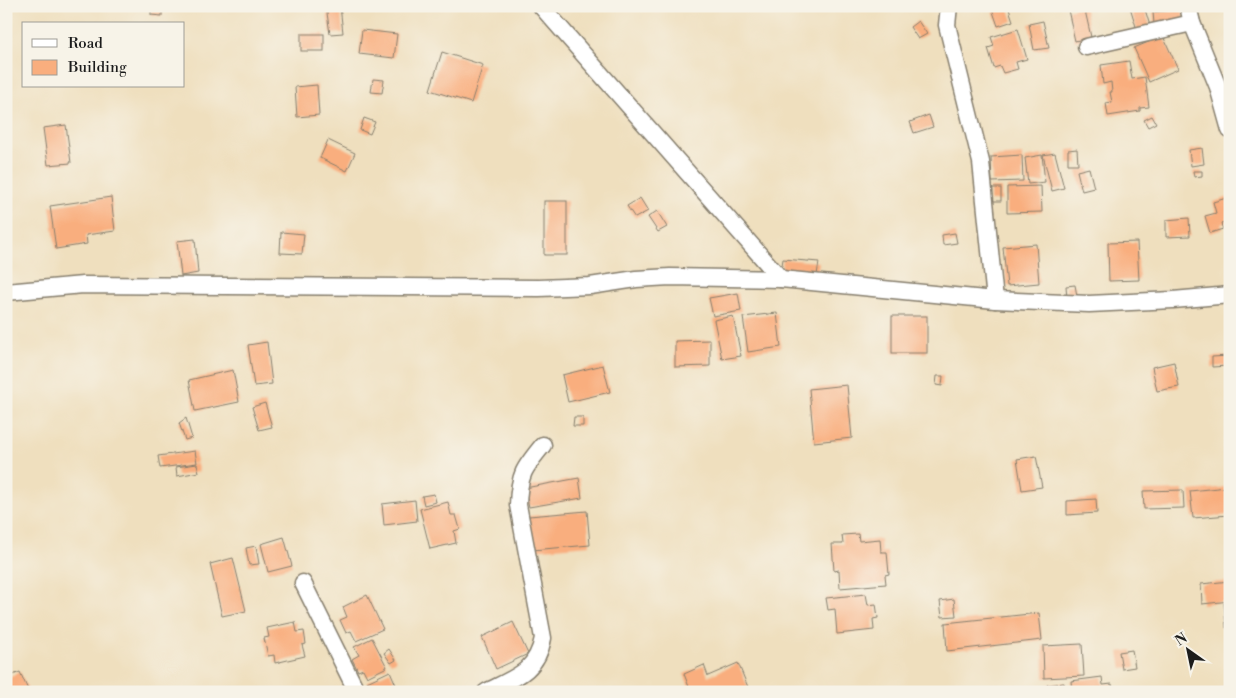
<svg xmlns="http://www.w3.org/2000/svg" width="1236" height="698" viewBox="0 0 1236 698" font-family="'Libre Bodoni',serif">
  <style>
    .building { fill: #f9ae7e }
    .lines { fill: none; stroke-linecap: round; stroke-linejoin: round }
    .minor-casing { stroke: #867e6d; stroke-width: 19 }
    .minor { stroke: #fff; stroke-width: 16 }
  </style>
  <rect width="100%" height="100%" fill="#f7f3e8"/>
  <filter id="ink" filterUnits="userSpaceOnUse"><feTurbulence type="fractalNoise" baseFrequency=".02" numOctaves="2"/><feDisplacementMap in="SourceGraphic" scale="10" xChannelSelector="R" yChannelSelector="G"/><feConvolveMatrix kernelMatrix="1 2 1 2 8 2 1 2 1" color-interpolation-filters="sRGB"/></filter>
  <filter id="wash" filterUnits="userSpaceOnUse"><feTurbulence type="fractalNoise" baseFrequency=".0096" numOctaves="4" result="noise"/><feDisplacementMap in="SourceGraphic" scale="20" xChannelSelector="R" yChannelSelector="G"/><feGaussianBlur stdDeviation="1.12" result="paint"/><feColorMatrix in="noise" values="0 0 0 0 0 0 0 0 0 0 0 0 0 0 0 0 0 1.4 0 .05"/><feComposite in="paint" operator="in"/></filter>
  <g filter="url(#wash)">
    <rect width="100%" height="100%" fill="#efdfbe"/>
    <g id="blocks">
      <!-- building -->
      <g class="building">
        <polygon points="326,6 340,6 343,33 330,34"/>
        <polygon points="991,6 1008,6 1013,21 998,26"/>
        <polygon points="1084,6 1091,37 1075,41 1068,10"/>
        <polygon points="1144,6 1150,26 1137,30 1130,7"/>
        <polygon points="1174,6 1182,6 1184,20 1154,24 1153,12 1174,10"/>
        <polygon points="151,9 162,10 162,16 151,15"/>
        <polygon points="918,21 927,34 918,39 910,27"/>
        <polygon points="1043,21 1049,48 1034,50 1029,24"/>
        <polygon points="1018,29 1027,59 1016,62 1018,69 1003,73 1000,66 994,68 988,48 994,46 991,37"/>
        <polygon points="362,30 397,34 394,58 359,54"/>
        <rect x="301" y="34" width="23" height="17"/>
        <polygon points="1163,36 1178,69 1149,82 1134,48"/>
        <polygon points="442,52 483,65 471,103 430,90"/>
        <polygon points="1129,61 1132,79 1145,77 1149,107 1140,108 1140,111 1108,116 1106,103 1112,102 1110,92 1112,92 1111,82 1103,84 1101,65"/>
        <polygon points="373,79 384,80 382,93 371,92"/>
        <polygon points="317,85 319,115 297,117 295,87"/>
        <polygon points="929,115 933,127 914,133 910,122"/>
        <polygon points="1152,116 1156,123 1148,127 1144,120"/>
        <polygon points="364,118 375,122 370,134 360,130"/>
        <polygon points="66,125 71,163 48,165 43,128"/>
        <polygon points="328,140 355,153 347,171 320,158"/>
        <polygon points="1202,148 1204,164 1191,166 1189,150"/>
        <polygon points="1077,149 1078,164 1068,164 1068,150"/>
        <polygon points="1055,153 1064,188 1052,191 1043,155"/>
        <polygon points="1022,155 1023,181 992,182 991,157"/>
        <polygon points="1042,155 1045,182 1028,184 1025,158"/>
        <polygon points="1089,168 1094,188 1082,191 1077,171"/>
        <polygon points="1193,171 1202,171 1202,176 1194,177"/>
        <polygon points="1041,186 1042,212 1007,213 1007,187"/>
        <rect x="990" y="188" width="11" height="13"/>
        <polygon points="111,197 115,231 86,235 87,244 56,249 50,206"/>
        <polygon points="1230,197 1230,221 1221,224 1223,229 1210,233 1205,216 1216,213 1213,202"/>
        <polygon points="640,198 648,211 635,218 627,206"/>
        <rect x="544" y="201" width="23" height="54"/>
        <polygon points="657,211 667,227 658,232 648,217"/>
        <polygon points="1189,218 1190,236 1166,237 1166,220"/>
        <polygon points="281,232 304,234 302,254 280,253"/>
        <polygon points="955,233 957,243 943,245 942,235"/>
        <polygon points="195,239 198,273 181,276 177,241"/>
        <polygon points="1137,242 1139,280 1109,281 1108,243"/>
        <polygon points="1036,244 1039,283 1007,286 1003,247"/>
        <polygon points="783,259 819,262 817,275 781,271"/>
        <polygon points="1075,285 1077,296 1067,298 1066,286"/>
        <polygon points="738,293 741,311 713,316 709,298"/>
        <polygon points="777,313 781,347 748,352 743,317"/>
        <polygon points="733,316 741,356 722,359 714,320"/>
        <rect x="892" y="316" width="35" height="37"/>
        <polygon points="710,340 710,366 675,367 675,341"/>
        <polygon points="267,342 272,384 254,386 248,345"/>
        <polygon points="1228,356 1228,366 1212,367 1212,357"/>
        <polygon points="1174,362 1179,387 1157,391 1152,367"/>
        <polygon points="603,365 610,392 568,402 562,375"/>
        <polygon points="233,370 239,402 195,411 189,380"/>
        <polygon points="937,376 943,376 942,386 936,385"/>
        <polygon points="847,385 852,438 814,442 809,389"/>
        <polygon points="265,403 272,427 259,430 252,407"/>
        <polygon points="574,417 583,417 583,426 573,426"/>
        <polygon points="186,418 192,438 185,440 179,423"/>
        <polygon points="195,451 197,463 160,468 158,456"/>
        <polygon points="1036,456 1042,487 1022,490 1017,459"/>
        <polygon points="197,464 199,472 177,476 176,467"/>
        <polygon points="579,478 582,498 529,507 525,488"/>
        <polygon points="1227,487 1229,515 1193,518 1190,491"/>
        <polygon points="1183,490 1184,508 1144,509 1143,491"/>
        <polygon points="434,494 436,502 424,505 422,496"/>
        <polygon points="1096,499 1097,513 1067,515 1067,501"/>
        <polygon points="415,500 417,521 384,525 382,504"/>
        <polygon points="448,502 451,515 456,515 460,529 454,531 456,543 430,549 420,509"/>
        <polygon points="587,511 590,545 532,550 529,516"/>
        <polygon points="858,534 859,541 880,539 881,552 887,552 889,574 885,575 886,584 840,588 839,570 834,571 832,544 843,544 842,535"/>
        <polygon points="284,537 292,566 268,572 261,544"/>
        <polygon points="256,546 259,564 249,565 246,548"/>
        <polygon points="233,558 246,611 222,616 210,564"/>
        <polygon points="1230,581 1230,601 1202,604 1201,584"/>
        <polygon points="866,594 868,605 876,604 878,618 873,619 874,630 837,634 835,609 828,610 826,598"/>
        <polygon points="367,595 383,629 356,641 351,631 346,633 340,620 347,617 343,607"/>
        <polygon points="954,599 956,616 942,617 940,601"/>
        <polygon points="1224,603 1230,603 1230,628 1226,628"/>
        <polygon points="1039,613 1042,640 947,651 945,623"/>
        <polygon points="295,622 297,632 304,631 306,644 302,645 305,656 275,663 274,655 268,656 264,638 269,637 267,628"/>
        <polygon points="513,622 528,654 496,669 482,637"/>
        <polygon points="372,638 387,667 367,677 363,669 358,671 352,659 359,655 354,647"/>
        <polygon points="1082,644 1084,676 1044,678 1043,646"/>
        <polygon points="389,649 396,660 391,663 384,653"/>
        <polygon points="1132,650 1135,667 1122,669 1119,652"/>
        <polygon points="738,663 750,692 691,692 684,674 704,665 708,676"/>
        <polygon points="390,671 399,692 371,692 367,682"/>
        <polygon points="20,672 29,692 6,692 6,678"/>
        <polygon points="1102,677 1103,685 1112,684 1113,692 1072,692 1071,681"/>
        <polygon points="1064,683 1065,692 1047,692 1047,685"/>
      </g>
    </g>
  </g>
  <g filter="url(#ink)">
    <use href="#blocks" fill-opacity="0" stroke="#867e6d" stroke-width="1"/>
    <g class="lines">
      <defs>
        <g id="minor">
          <polyline points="541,6 781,279"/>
          <polyline points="949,6 947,25 981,162 995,300"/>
          <polyline points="1188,6 1192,23 1218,87 1230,130"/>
          <polyline points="1086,47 1192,23"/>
          <polyline points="6,292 83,285 539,288 590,286 636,279 670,277 781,279 995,300 1089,304 1173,300 1230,295"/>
          <polyline points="303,583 357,692"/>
          <path d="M486 692C514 678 537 672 543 638L518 505C519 474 524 468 543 445"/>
        </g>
      </defs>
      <!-- minor casing -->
      <use href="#minor" class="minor-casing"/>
      <!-- minor -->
      <use href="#minor" class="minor"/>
    </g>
  </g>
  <!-- margin -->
  <rect width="1236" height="698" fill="none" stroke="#f7f3e8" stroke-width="25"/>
  <!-- legend -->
  <rect x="22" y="22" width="162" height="65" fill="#f7f3e8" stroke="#9f9d96"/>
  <rect x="32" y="39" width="25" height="8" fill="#ffffff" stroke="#9f9d96"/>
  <text x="68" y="48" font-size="15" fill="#1c1c1c">Road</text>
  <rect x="32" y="60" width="25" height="15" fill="#f9ae7e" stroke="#9f9d96"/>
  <text x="68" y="72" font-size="15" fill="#1c1c1c">Building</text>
  <!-- north arrow -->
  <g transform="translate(1188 650) rotate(327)" stroke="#f7f3e8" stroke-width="4" paint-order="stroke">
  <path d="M0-4L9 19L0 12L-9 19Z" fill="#1c1c1c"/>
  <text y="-8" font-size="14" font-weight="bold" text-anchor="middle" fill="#1c1c1c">N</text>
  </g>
</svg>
